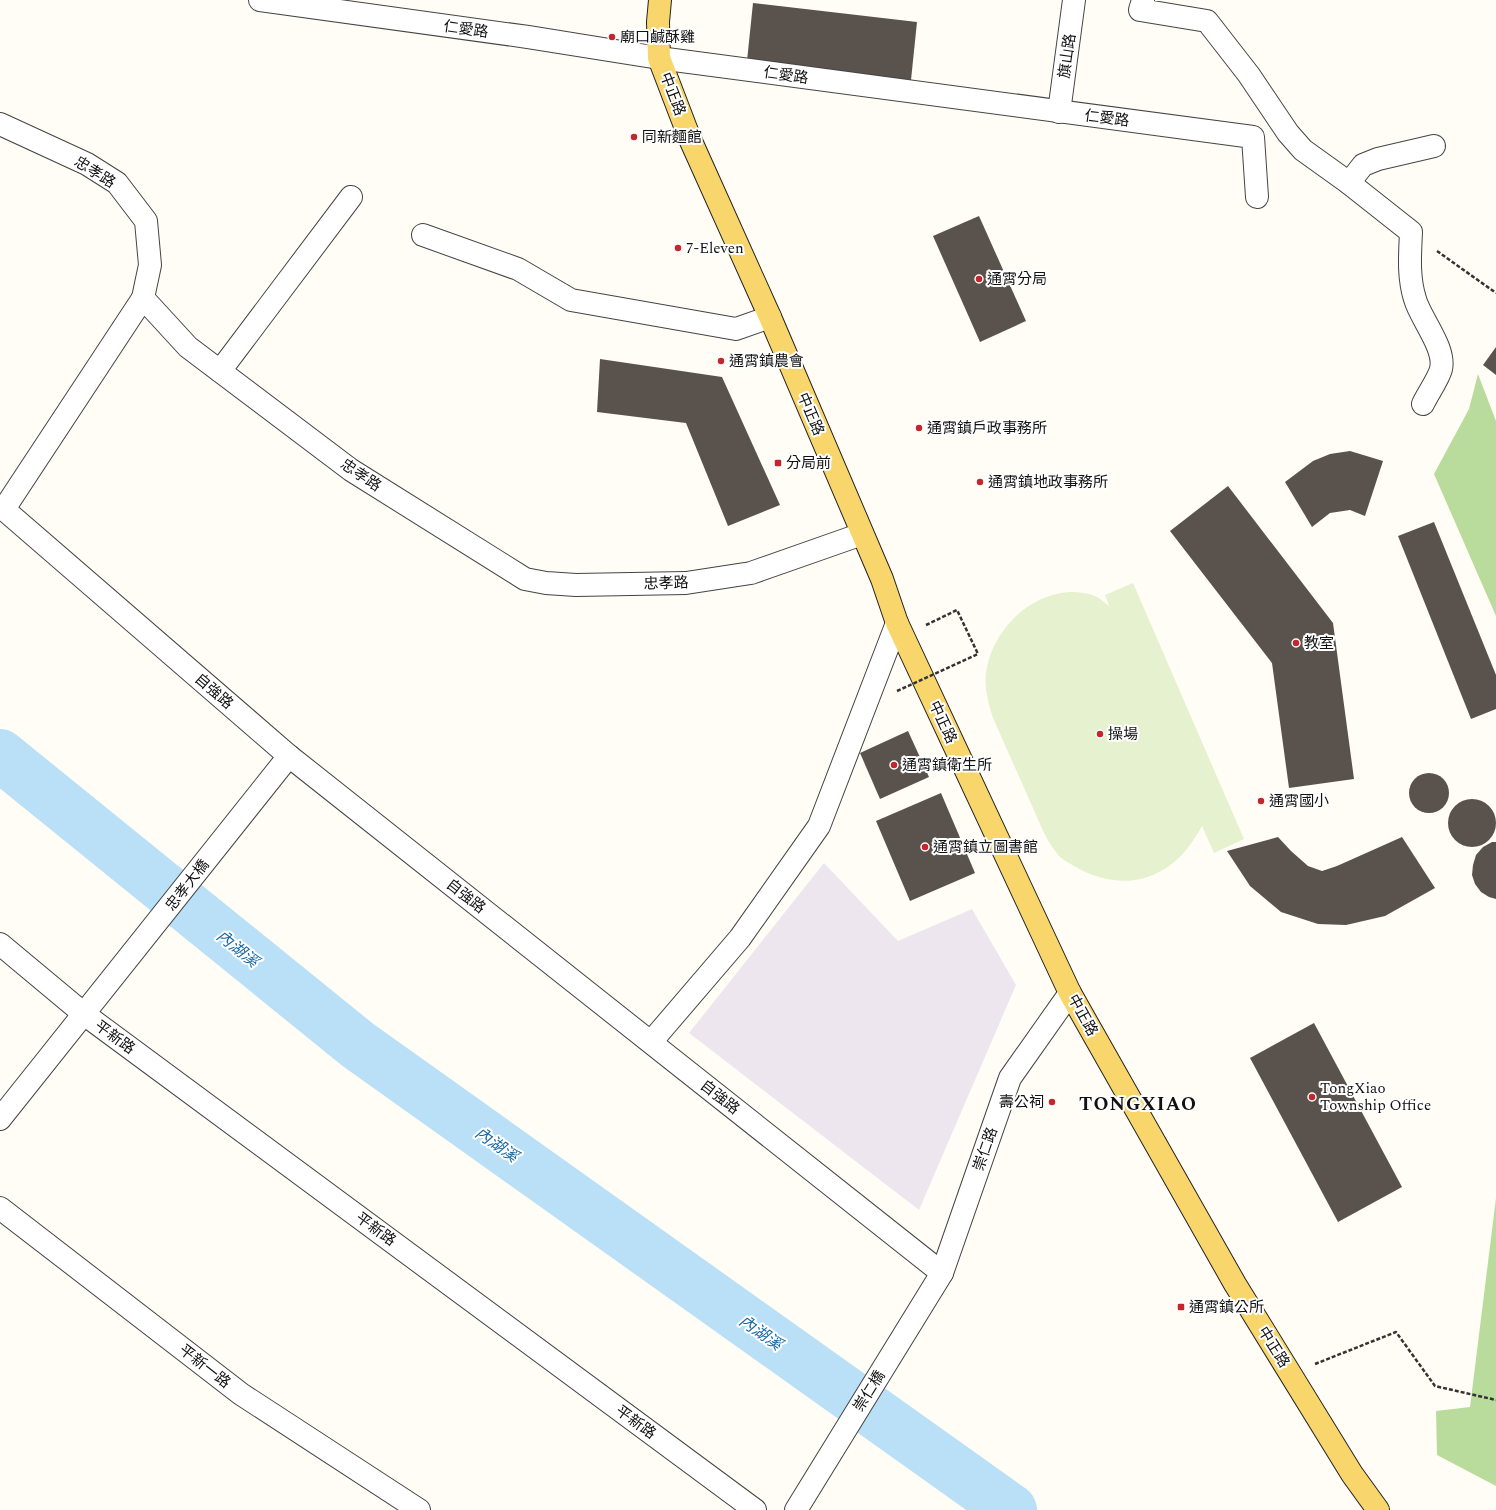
<svg xmlns="http://www.w3.org/2000/svg" width="1496" height="1510" viewBox="0 0 1496 1510" font-family="Spectral,'Noto Sans TC',serif">
  <style>
    .industrial { fill: #eee6ef }
    .forest { fill: #b9dc9c }
    .pitch { fill: #e6f2cf }
    .lines { fill: none; stroke-linecap: round; stroke-linejoin: round }
    .river { stroke: #b9e0f7; stroke-width: 52 }
    .building { fill: #5a524d }
    .minor-casing { stroke: #444; stroke-width: 24 }
    .major-casing { stroke: #222; stroke-width: 24 }
    .path { stroke: #333; stroke-width: 2.5; stroke-dasharray: 4 2; stroke-linecap: butt }
    .minor { stroke: #fff; stroke-width: 22 }
    .major { stroke: #f9d66b; stroke-width: 22 }
    .path-bridge { stroke: #333; stroke-width: 2.5; stroke-dasharray: 4 2; stroke-linecap: butt }
    .poi-dot { fill: #c4262e; stroke: #fff; stroke-width: 1.5 }
    .labels { text-anchor: middle; stroke-width: 4; stroke-linejoin: round; paint-order: stroke }
    .street-label { font-size: 15px; fill: #111; stroke: #fff }
    .poi-label { font-size: 15px; fill: #111; stroke: #fff; text-anchor: start }
    .water-label { font-size: 16px; font-style: italic; fill: #1768a6; stroke: #fff }
    .district-label { font-size: 19px; font-weight: bold; letter-spacing: 1px; fill: #111; stroke: #fff }
  </style>
  <rect width="100%" height="100%" fill="#fffdf5"/>
  <!-- industrial -->
  <polygon class="industrial" points="824,863 898,941 972,909 1016,985 919,1210 689,1033"/>
  <!-- forest -->
  <g class="forest">
    <polygon points="1478,374 1496,421 1496,616 1434,474 1469,409"/>
    <polygon points="1496,1198 1496,1486 1437,1455 1436,1411 1470,1407"/>
  </g>
  <!-- pitch -->
  <path class="pitch" d="M1133 583 1244 839 1214 853 1202 826C1192 844 1180 861 1161 871 1133 887 1101 882 1074 866 1069 863 1063 860 1059 856 1053 849 1048 841 1044 833L993 718C988 702 983 684 987 667 995 628 1030 594 1070 592 1078 592 1089 593 1097 597 1101 599 1105 603 1109 606L1105 595Z"/>
  <g class="lines">
    <!-- river -->
    <polyline class="river" points="0,755 358,1045 1011,1510"/>
  </g>
  <!-- building -->
  <g class="building">
    <polygon points="753,3 917,22 911,80 747,61"/>
    <polygon points="979,216 1026,321 980,342 933,236"/>
    <polygon points="1496,347 1496,375 1483,365"/>
    <polygon points="600,359 722,377 780,505 728,526 686,423 597,412"/>
    <polygon points="1350,451 1383,461 1365,516 1350,510 1330,513 1312,527 1285,482 1313,461 1330,454"/>
    <polygon points="1228,486 1333,623 1354,779 1289,788 1272,663 1170,531"/>
    <polygon points="1434,522 1496,675 1496,709 1471,719 1398,536"/>
    <polygon points="908,731 929,777 880,799 860,753"/>
    <circle cx="1429" cy="793" r="20"/>
    <polygon points="941,793 975,873 910,901 876,821"/>
    <circle cx="1472" cy="823" r="24"/>
    <polygon points="1278,837 1291,851 1308,866 1322,871 1337,866 1402,837 1435,888 1385,916 1346,925 1318,924 1281,912 1250,886 1227,851"/>
    <polygon points="1492,842 1496,842 1496,899 1489,897 1481,892 1475,884 1472,875 1473,865 1476,855 1483,847"/>
    <polygon points="1314,1023 1402,1187 1338,1222 1250,1058"/>
  </g>
  <g class="lines">
    <defs>
      <g id="minor">
        <polyline points="260,0 528,37 659,58 1253,137 1257,197"/>
        <path d="M1143 0 1140 10 1207 21 1249 75 1288 133 1303 150 1349 183 1411 232C1410 254 1408 277 1415 299 1420 318 1446 348 1441 369 1439 378 1427 395 1423 404"/>
        <polyline points="1059,112 1074,0"/>
        <polyline points="0,124 87,164 117,183 146,221 150,265 143,298 188,347 351,470 525,579 546,583 576,585 686,583 751,573 862,534"/>
        <polyline points="1349,183 1363,165 1378,159 1434,146"/>
        <polyline points="423,235 518,269 571,300 736,329 770,317"/>
        <polyline points="220,371 351,197"/>
        <polyline points="0,506 289,756 942,1273"/>
        <polyline points="4,509 143,298"/>
        <polyline points="0,944 84,1014 755,1510"/>
        <polyline points="651,1042 740,938 819,826 897,623"/>
        <polyline points="0,1119 289,756"/>
        <polyline points="0,1208 241,1394 419,1510"/>
        <polyline points="796,1510 942,1273 1010,1078 1070,993"/>
      </g>
      <polyline id="major" points="660,0 658,22 659,58 690,139 770,317 882,579 897,623 1070,993 1235,1284 1352,1474 1378,1510"/>
    </defs>
    <!-- minor casing -->
    <use href="#minor" class="minor-casing"/>
    <!-- major casing -->
    <use href="#major" class="major-casing"/>
    <!-- path -->
    <g class="path">
      <polyline points="1437,251 1496,293"/>
      <polyline points="926,625 957,610 978,654"/>
      <polyline points="1315,1364 1396,1332 1435,1386 1496,1400"/>
    </g>
    <!-- minor -->
    <use href="#minor" class="minor"/>
    <!-- major -->
    <use href="#major" class="major"/>
    <!-- path-bridge -->
    <polyline class="path-bridge" points="897,691 978,654"/>
  </g>
  <!-- markers -->
  <g class="poi-dot">
    <circle cx="612" cy="37" r="4"/>
    <circle cx="634" cy="137" r="4"/>
    <circle cx="678" cy="248" r="4"/>
    <circle cx="979" cy="279" r="4"/>
    <circle cx="721" cy="361" r="4"/>
    <circle cx="919" cy="428" r="4"/>
    <rect x="774" y="459" width="8" height="8" rx="2"/>
    <circle cx="980" cy="482" r="4"/>
    <circle cx="1296" cy="643" r="4"/>
    <circle cx="1100" cy="734" r="4"/>
    <circle cx="894" cy="765" r="4"/>
    <circle cx="1261" cy="801" r="4"/>
    <circle cx="925" cy="847" r="4"/>
    <circle cx="1312" cy="1097" r="4"/>
    <circle cx="1052" cy="1102" r="4"/>
    <rect x="1177" y="1303" width="8" height="8" rx="2"/>
  </g>
  <g class="labels">
    <!-- street labels -->
    <g class="street-label">
      <text transform="translate(466 29) rotate(8)" y="5">仁愛路</text>
      <text transform="translate(1067 56) rotate(-82)" y="5">旗山路</text>
      <text transform="translate(786 75) rotate(8)" y="5">仁愛路</text>
      <text transform="translate(673 94) rotate(69)" y="5">中正路</text>
      <text transform="translate(1107 118) rotate(7)" y="5">仁愛路</text>
      <text transform="translate(95 172) rotate(32)" y="5">忠孝路</text>
      <text transform="translate(811 414) rotate(67)" y="5">中正路</text>
      <text transform="translate(361 475) rotate(34)" y="5">忠孝路</text>
      <text transform="translate(666 583) rotate(-2)" y="5">忠孝路</text>
      <text transform="translate(214 691) rotate(41)" y="5">自強路</text>
      <text transform="translate(943 722) rotate(65)" y="5">中正路</text>
      <text transform="translate(187 885) rotate(-52)" y="5">忠孝大橋</text>
      <text transform="translate(466 896) rotate(38)" y="5">自強路</text>
      <text transform="translate(1083 1015) rotate(61)" y="5">中正路</text>
      <text transform="translate(115 1037) rotate(36)" y="5">平新路</text>
      <text transform="translate(720 1097) rotate(38)" y="5">自強路</text>
      <text transform="translate(985 1149) rotate(-71)" y="5">崇仁路</text>
      <text transform="translate(376 1229) rotate(36)" y="5">平新路</text>
      <text transform="translate(1274 1347) rotate(58)" y="5">中正路</text>
      <text transform="translate(205 1366) rotate(38)" y="5">平新一路</text>
      <text transform="translate(869 1391) rotate(-58)" y="5">崇仁橋</text>
      <text transform="translate(636 1422) rotate(36)" y="5">平新路</text>
    </g>
    <!-- poi labels -->
    <g class="poi-label">
      <text x="620" y="42">廟口鹹酥雞</text>
      <text x="642" y="142">同新麵館</text>
      <text x="686" y="253">7-Eleven</text>
      <text x="987" y="284">通霄分局</text>
      <text x="729" y="366">通霄鎮農會</text>
      <text x="927" y="433">通霄鎮戶政事務所</text>
      <text x="786" y="468">分局前</text>
      <text x="988" y="487">通霄鎮地政事務所</text>
      <text x="1304" y="648">教室</text>
      <text x="1108" y="739">操場</text>
      <text x="902" y="770">通霄鎮衛生所</text>
      <text x="1269" y="806">通霄國小</text>
      <text x="933" y="852">通霄鎮立圖書館</text>
      <text x="1320" y="1093">TongXiao<tspan x="1320" dy="17">Township Office</tspan></text>
      <text x="1044" y="1107" text-anchor="end">壽公祠</text>
      <text x="1189" y="1312">通霄鎮公所</text>
    </g>
    <!-- water labels -->
    <g class="water-label">
      <text transform="translate(238 948) rotate(39)" y="6">內湖溪</text>
      <text transform="translate(497 1144) rotate(35)" y="6">內湖溪</text>
      <text transform="translate(761 1332) rotate(35)" y="6">內湖溪</text>
    </g>
    <!-- district labels -->
    <g class="district-label">
      <text x="1138" y="1110">TONGXIAO</text>
    </g>
  </g>
</svg>
